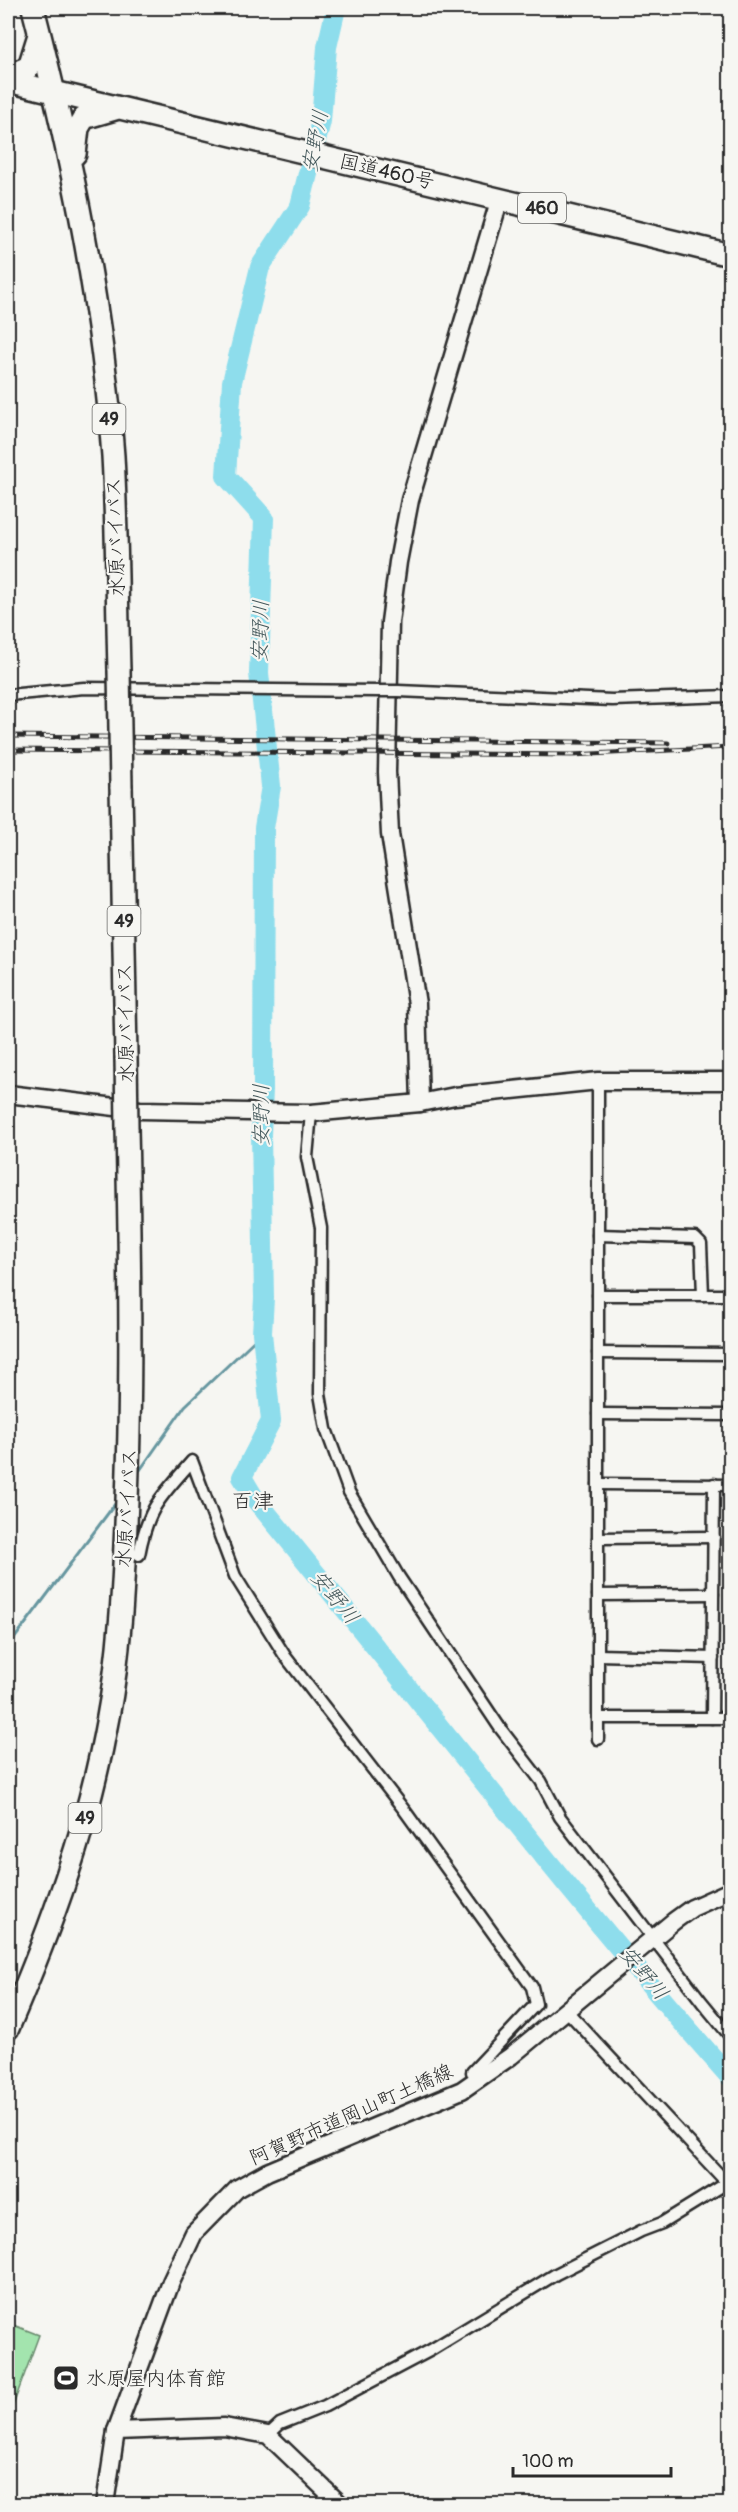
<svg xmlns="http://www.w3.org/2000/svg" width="738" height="2512" viewBox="0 0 738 2512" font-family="Pangolin,'Klee One',sans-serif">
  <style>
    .green { fill: #a3e4ae; stroke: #67886c; stroke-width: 1.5 }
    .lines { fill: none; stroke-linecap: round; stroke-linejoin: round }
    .stream { stroke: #66969f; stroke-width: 3 }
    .river { stroke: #8eddec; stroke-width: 20 }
    .street-casing { stroke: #2b2b2b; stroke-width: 15 }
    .secondary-casing { stroke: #2b2b2b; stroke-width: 21 }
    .highway-casing { stroke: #2b2b2b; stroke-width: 26 }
    .street { stroke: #f6f6f2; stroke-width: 10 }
    .secondary { stroke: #f6f6f2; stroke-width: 16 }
    .highway { stroke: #f6f6f2; stroke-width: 21 }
    .rail-casing { stroke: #2b2b2b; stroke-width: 5 }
    .rail { stroke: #f6f6f2; stroke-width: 3; stroke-dasharray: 9; stroke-linecap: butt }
    .street-bridge-casing { stroke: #2b2b2b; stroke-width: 15; stroke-linecap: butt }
    .highway-bridge-casing { stroke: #2b2b2b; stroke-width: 26; stroke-linecap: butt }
    .street-bridge { stroke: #f6f6f2; stroke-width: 10 }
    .highway-bridge { stroke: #f6f6f2; stroke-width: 21 }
    .labels { text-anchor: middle; stroke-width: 4.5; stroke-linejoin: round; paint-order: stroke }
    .shield { fill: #f6f6f2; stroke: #686867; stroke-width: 1.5 }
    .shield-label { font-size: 18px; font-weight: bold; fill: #2b2b2b }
    .street-label { font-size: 20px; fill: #2b2b2b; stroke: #f6f6f2 }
    .poi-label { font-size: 20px; fill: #2b2b2b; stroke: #f6f6f2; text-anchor: start }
    .water-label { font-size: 21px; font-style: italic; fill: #44585b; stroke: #f6f6f2 }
    .neighbourhood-label { font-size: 21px; fill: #2b2b2b; stroke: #f6f6f2 }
  </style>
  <rect width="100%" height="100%" fill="#f6f6f2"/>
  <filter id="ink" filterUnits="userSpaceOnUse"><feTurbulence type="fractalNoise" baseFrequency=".0167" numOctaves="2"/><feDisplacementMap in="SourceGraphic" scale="12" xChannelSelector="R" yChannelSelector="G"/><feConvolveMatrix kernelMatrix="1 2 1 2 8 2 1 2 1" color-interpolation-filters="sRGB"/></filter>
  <g filter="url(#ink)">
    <!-- green -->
    <polygon class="green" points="8,2323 39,2335 8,2419"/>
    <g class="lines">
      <!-- stream -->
      <g class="stream">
        <polyline points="138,1473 185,1406 262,1333"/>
        <polyline points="8,1647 118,1500"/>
      </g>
      <!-- river -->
      <path class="river" d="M336 8 327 47 321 121 300 206 260 267 232 382 226 476 264 518 259 673 271 786 264 828 263 1089 261 1135 264 1298 262 1333 271 1421 242 1477 255 1499C414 1691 565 1891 730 2077"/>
      <defs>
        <g id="street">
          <polyline points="398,691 612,700 730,696"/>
          <polyline points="8,695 84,688 379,691"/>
          <polyline points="311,1113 307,1157 321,1228 320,1394 326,1429 349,1492 399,1577 500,1728 541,1781 560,1817 702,2002 730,2036"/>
          <polyline points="598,1235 695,1238 701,1244 703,1295"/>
          <polyline points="598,1295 730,1295"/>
          <polyline points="598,1353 730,1354"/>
          <polyline points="598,1414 730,1415"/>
          <polyline points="598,1484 730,1485"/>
          <polyline points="598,1538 714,1537"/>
          <path d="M139 1555C148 1506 161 1497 192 1461L235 1576 285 1656 405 1811 532 1987 536 2004 472 2072"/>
          <polyline points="598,1595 713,1594"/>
          <polyline points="598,1655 713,1658"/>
          <polyline points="8,1689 8,1690"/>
          <polyline points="598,1718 730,1718"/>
          <polyline points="712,1718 714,1484"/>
          <polyline points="598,1739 598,1081"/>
          <polyline points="566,2010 730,2186"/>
          <polyline points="268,2435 280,2424 325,2406 431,2350 556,2274 641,2231 662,2223 730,2181"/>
        </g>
        <g id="secondary">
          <polyline points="8,1094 140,1110 311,1113 420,1103 455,1096 598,1081 730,1081"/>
          <polyline points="420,1103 417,1004 390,834 387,772 390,622 398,562 410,500 500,198"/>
          <polyline points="116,2431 224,2427 268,2435 340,2504"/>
          <polyline points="105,2504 116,2431 171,2282 194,2233 238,2188 267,2172 462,2090 511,2056 674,1921 692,1908 730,1891"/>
        </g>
        <g id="highway">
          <path d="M33 8C71 155 102 304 113 456 117 527 117 599 119 670"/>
          <polyline points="8,76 29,67 39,35"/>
          <polyline points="8,81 730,255"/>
          <polyline points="75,154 78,128 84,118 115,109"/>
          <polyline points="121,787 126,1056"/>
          <path d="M8 2028C51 1928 89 1825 108 1717 120 1654 123 1589 126 1524 132 1392 130 1260 127 1128"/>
        </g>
      </defs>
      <!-- street casing -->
      <use href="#street" class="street-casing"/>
      <!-- secondary casing -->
      <use href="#secondary" class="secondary-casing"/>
      <!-- highway casing -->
      <use href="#highway" class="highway-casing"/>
      <!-- street -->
      <use href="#street" class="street"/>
      <!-- secondary -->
      <use href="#secondary" class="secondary"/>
      <!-- highway -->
      <use href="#highway" class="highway"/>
      <defs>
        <g id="rail">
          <polyline points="8,736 668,743"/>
          <polyline points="8,750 572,755 730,747"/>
        </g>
      </defs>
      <!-- rail casing -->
      <use href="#rail" class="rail-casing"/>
      <!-- rail -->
      <use href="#rail" class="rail"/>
      <defs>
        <polyline id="street-bridge" points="379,691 398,691"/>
        <g id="highway-bridge">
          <polyline points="119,670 121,787"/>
          <polyline points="126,1056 127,1128"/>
        </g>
      </defs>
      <!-- street-bridge casing -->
      <use href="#street-bridge" class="street-bridge-casing"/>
      <!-- highway-bridge casing -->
      <use href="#highway-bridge" class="highway-bridge-casing"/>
      <!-- street-bridge -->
      <use href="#street-bridge" class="street-bridge"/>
      <!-- highway-bridge -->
      <use href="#highway-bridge" class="highway-bridge"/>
    </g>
  </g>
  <!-- icons -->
  <defs>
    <symbol id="stadium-square" viewBox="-11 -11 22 22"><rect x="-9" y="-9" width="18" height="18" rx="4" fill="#2b2b2b" stroke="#f6f6f2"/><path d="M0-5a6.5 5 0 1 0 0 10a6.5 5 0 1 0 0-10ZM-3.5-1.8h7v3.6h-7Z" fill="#fff"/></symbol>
  </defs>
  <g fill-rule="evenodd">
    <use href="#stadium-square" x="51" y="2363" width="30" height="30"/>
  </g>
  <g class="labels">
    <!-- shield labels -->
    <g class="shield">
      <rect x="518" y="193" width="48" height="30" rx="4.5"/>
      <rect x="92.5" y="404" width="33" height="30" rx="4.5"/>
      <rect x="107.5" y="906" width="33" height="30" rx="4.5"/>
      <rect x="68.5" y="1803" width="33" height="30" rx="4.5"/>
    </g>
    <g class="shield-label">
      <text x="542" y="214">460</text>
      <text x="109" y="425">49</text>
      <text x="124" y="927">49</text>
      <text x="85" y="1824">49</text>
    </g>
    <!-- street labels -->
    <g class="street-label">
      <text transform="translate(387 171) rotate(13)" y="7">国道460号</text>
      <text transform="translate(115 537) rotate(-92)" y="7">水原バイパス</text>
      <text transform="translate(125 1023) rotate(-91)" y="7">水原バイパス</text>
      <text transform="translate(126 1508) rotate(-87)" y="7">水原バイパス</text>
      <text transform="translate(351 2114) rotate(-24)" y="7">阿賀野市道岡山町土橋線</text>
    </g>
    <!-- poi labels -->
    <g class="poi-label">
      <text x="86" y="2385">水原屋内体育館</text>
    </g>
    <!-- water labels -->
    <g class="water-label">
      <text transform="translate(315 141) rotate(-79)" y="7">安野川</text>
      <text transform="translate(260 631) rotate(-88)" y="7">安野川</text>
      <text transform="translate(261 1115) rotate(-90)" y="7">安野川</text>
      <text transform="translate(335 1597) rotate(51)" y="7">安野川</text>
      <text transform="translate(644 1973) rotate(50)" y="7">安野川</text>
    </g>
    <!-- neighbourhood labels -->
    <g class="neighbourhood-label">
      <text x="253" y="1508">百津</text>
    </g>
  </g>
  <!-- margin -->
  <rect width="738" height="2512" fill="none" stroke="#f6f6f2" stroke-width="30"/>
  <rect x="15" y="15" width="708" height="2482" fill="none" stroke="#2b2b2b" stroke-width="2" filter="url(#ink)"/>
  <!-- scale -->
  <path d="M513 2467v9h158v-9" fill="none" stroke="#2b2b2b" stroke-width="3"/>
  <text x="522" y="2467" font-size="18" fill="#2b2b2b" stroke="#f6f6f2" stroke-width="4.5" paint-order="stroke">100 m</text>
</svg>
